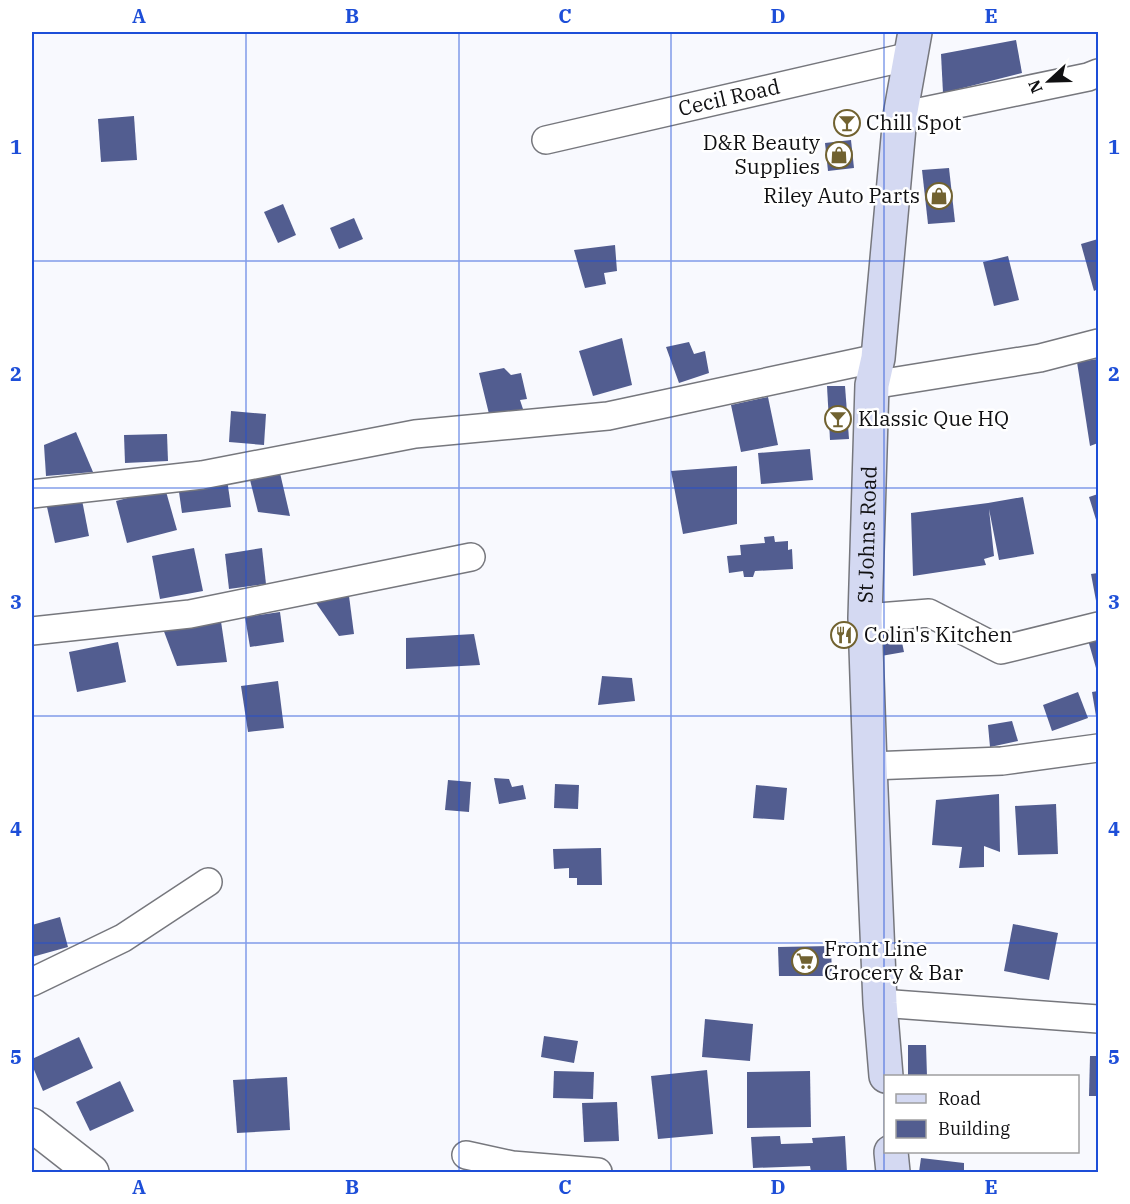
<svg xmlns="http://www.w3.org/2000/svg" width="1130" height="1204" viewBox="0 0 1130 1204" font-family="'IBM Plex Serif',serif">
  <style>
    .building { fill: #525d90 }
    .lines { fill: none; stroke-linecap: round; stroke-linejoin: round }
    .minor-casing { stroke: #76777d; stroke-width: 30 }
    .tertiary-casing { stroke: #76777d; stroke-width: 36 }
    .secondary-casing { stroke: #76777d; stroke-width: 36 }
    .minor { stroke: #fff; stroke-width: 27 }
    .tertiary { stroke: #fff; stroke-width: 33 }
    .secondary { stroke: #d4d9f2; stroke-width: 33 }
    .grid { fill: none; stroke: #1d4ed8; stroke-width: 1.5; stroke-opacity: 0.55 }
    .labels { text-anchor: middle; stroke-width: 5; stroke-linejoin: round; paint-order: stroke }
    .street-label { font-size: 21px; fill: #101012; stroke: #fff }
    .poi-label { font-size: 21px; fill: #101012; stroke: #fff; text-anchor: start }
    .neatline { fill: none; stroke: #1d4ed8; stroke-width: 2 }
    .grid-label { font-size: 20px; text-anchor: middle; font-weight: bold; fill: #1d4ed8 }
  </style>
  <rect width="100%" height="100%" fill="#f8f9fe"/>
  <!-- building -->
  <g class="building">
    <polygon points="1016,40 1022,73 943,93 941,54"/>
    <polygon points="855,113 857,130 840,132 838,115"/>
    <polygon points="134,116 137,160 101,162 98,119"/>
    <polygon points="851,140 854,168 828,171 825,143"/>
    <polygon points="949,168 955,222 928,224 922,170"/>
    <polygon points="283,204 296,235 278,243 264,212"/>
    <polygon points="354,218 363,239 339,249 330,228"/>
    <polygon points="1098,239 1098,289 1094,291 1081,244"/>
    <polygon points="615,245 617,271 604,273 606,284 585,288 574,250"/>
    <polygon points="1008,256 1019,300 994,306 983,262"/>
    <polygon points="622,338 632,385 593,396 579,351"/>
    <polygon points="689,342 694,354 705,351 709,373 679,383 666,347"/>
    <polygon points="1098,359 1098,443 1090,446 1077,362"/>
    <polygon points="504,368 511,375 521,373 527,399 520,400 523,409 490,418 479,373"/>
    <polygon points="827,386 845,386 849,439 830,440"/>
    <polygon points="768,397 778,445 741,452 731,405"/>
    <polygon points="231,411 266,414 264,445 229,442"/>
    <polygon points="76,432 93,472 46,476 44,445"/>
    <polygon points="167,434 168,461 125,463 124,435"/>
    <polygon points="810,449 813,480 761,484 758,453"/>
    <polygon points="737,466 737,524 683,534 671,471"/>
    <polygon points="280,473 290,516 258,512 250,480"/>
    <polygon points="227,479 231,507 182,513 178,485"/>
    <polygon points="165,488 177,530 127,543 116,501"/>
    <polygon points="1098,494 1098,526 1089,497"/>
    <polygon points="1023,497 1034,554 999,560 989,509 994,556 984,559 986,565 913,576 911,513 988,503"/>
    <polygon points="82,500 89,536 55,543 47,507"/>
    <polygon points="774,536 775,542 788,541 788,550 792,549 793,569 755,571 753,577 744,577 743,571 729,573 727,556 741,555 740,545 765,543 764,537"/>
    <polygon points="194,548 203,591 160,599 152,556"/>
    <polygon points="262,548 266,584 229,589 225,554"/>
    <polygon points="1098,573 1098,606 1097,606 1091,574"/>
    <polygon points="349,596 354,634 339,636 314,600"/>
    <polygon points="219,608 227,662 177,666 160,621"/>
    <polygon points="280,612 284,642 250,647 245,617"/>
    <polygon points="837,627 851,627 851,643 837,642"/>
    <polygon points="899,628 904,652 881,656 876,633"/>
    <polygon points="474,634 480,665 406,669 406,638"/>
    <polygon points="1098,638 1098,667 1096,668 1088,640"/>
    <polygon points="118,642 126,682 77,692 69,652"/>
    <polygon points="602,676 632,678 635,701 598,705"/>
    <polygon points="278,681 284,728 248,732 241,686"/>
    <polygon points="1098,691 1098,722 1097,722 1092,692"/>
    <polygon points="1078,692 1088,718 1052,731 1043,705"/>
    <polygon points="1012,721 1018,741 990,747 988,725"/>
    <polygon points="494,778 509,779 512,787 523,785 526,799 499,804"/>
    <polygon points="448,780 471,782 469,812 445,810"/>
    <polygon points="555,784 579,785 578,809 554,808"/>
    <polygon points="756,785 787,788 784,820 753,818"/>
    <polygon points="999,794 1000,852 984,846 984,867 959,868 962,847 932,845 936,800"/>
    <polygon points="1056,804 1058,854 1018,855 1015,806"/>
    <polygon points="601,848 602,885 577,885 577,878 569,878 569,868 554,869 553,849"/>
    <polygon points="60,917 68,947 32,957 32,925"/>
    <polygon points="1013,924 1058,933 1049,980 1004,971"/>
    <polygon points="831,946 832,976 779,976 778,947"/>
    <polygon points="705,1019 753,1024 750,1061 702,1057"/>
    <polygon points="544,1036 578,1041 574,1063 541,1057"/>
    <polygon points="79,1037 93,1068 43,1091 32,1065 32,1059"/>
    <polygon points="908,1045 926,1045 927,1076 908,1076"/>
    <polygon points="1090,1056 1098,1056 1098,1096 1089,1096"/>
    <polygon points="707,1070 713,1134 658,1139 651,1076"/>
    <polygon points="554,1071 594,1072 593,1099 553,1098"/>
    <polygon points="810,1071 811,1127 747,1128 747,1072"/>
    <polygon points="287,1077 290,1130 237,1133 233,1080"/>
    <polygon points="120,1081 134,1111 90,1131 76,1102"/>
    <polygon points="617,1102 619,1141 584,1142 582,1103"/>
    <polygon points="780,1136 781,1144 813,1143 812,1138 845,1136 847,1172 811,1172 810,1166 753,1168 751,1137"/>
    <polygon points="921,1158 964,1163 964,1172 919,1172"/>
  </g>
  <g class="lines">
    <defs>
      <g id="minor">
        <polyline points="900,116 1088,77 1098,73"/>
        <path id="s1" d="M546 140 911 56"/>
        <polyline points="872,385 1040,358 1098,343"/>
        <polyline points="32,494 202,475 415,434 608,416 878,358"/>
        <polyline points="865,618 929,613 1001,650 1098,626"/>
        <polyline points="32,631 190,614 471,557"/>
        <polyline points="870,766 1002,761 1098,748"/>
        <polyline points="32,982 123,938 208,882"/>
        <polyline points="880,1003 1098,1019"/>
        <polyline points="466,1155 512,1165 598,1172"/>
      </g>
      <polyline id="tertiary" points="32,1125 92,1172"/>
      <g id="secondary">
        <path id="s2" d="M886 1076 880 1003 870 766 865 618 872 385 878 358 900 116 915 32"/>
        <polyline points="891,1152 893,1172"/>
      </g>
    </defs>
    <!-- minor casing -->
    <use href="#minor" class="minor-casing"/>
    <!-- tertiary casing -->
    <use href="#tertiary" class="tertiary-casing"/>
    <!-- secondary casing -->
    <use href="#secondary" class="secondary-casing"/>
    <!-- minor -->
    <use href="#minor" class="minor"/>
    <!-- tertiary -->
    <use href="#tertiary" class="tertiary"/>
    <!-- secondary -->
    <use href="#secondary" class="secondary"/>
  </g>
  <!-- grid -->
  <path class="grid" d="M246 32V1172M459 32V1172M671 32V1172M884 32V1172M32 261H1098M32 488H1098M32 716H1098M32 943H1098"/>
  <!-- icons -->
  <defs>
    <symbol id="bar-ring" viewBox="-11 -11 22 22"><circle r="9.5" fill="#fff" stroke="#716230" stroke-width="1.5"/><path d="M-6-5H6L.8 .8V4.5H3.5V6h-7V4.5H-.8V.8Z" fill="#716230"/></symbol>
    <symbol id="shop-ring" viewBox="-11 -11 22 22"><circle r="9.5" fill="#fff" stroke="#716230" stroke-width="1.5"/><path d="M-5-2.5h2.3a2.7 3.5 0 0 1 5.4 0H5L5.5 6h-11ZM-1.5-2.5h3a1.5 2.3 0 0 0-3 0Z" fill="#716230"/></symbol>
    <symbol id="restaurant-ring" viewBox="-11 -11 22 22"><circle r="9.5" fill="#fff" stroke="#716230" stroke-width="1.5"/><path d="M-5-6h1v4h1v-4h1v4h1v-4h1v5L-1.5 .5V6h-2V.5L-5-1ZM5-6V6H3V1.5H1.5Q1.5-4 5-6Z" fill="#716230"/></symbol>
    <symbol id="supermarket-ring" viewBox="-11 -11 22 22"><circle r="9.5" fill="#fff" stroke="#716230" stroke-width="1.5"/><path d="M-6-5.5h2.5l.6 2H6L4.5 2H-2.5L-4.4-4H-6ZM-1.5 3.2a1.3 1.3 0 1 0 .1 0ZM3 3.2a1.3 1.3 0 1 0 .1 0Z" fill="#716230"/></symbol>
  </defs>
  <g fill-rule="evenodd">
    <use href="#bar-ring" x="832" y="108" width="30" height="30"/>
    <use href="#shop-ring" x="824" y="140" width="30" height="30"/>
    <use href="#shop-ring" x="924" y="181" width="30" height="30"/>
    <use href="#bar-ring" x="823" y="404" width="30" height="30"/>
    <use href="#restaurant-ring" x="829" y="620" width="30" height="30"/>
    <use href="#supermarket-ring" x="790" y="946" width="30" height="30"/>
  </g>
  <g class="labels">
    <!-- street labels -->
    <g class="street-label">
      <text dy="7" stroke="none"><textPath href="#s1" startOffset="188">Cecil Road</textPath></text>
      <text dy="7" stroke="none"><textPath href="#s2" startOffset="542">St Johns Road</textPath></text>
    </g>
    <!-- poi labels -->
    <g class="poi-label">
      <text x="866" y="130">Chill Spot</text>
      <text x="820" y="150" text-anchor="end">D&amp;R Beauty<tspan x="820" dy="24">Supplies</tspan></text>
      <text x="920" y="203" text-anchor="end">Riley Auto Parts</text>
      <text x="858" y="426">Klassic Que HQ</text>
      <text x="864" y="642">Colin's Kitchen</text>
      <text x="824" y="956">Front Line<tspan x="824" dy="24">Grocery &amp; Bar</tspan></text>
    </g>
  </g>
  <!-- border -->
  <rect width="1130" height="1204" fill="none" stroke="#ffffff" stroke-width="66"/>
  <!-- legend -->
  <rect x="884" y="1075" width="195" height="78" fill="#ffffff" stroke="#9f9fa0" stroke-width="1.5"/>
  <rect x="896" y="1094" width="30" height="9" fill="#d4d9f2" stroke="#9f9fa0" stroke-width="1.5"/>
  <text x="938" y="1105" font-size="18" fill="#101012">Road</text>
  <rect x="896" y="1120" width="30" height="18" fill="#525d90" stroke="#9f9fa0" stroke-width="1.5"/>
  <text x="938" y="1135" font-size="18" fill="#101012">Building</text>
  <!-- north arrow -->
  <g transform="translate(1049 81) rotate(248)" stroke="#ffffff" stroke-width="4.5" paint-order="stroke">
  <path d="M0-4.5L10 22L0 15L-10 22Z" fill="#101012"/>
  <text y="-9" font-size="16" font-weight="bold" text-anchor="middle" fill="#101012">N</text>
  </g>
  <rect x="33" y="33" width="1064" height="1138" class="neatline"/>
  <g class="grid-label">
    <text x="139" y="23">A</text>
    <text x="352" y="23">B</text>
    <text x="565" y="23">C</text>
    <text x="778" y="23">D</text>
    <text x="991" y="23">E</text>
    <text x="16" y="154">1</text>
    <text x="1114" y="154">1</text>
    <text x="16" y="381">2</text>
    <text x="1114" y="381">2</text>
    <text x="16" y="609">3</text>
    <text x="1114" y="609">3</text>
    <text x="16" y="836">4</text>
    <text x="1114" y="836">4</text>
    <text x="16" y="1064">5</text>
    <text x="1114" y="1064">5</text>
    <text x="139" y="1194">A</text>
    <text x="352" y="1194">B</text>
    <text x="565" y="1194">C</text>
    <text x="778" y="1194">D</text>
    <text x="991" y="1194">E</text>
  </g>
</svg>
